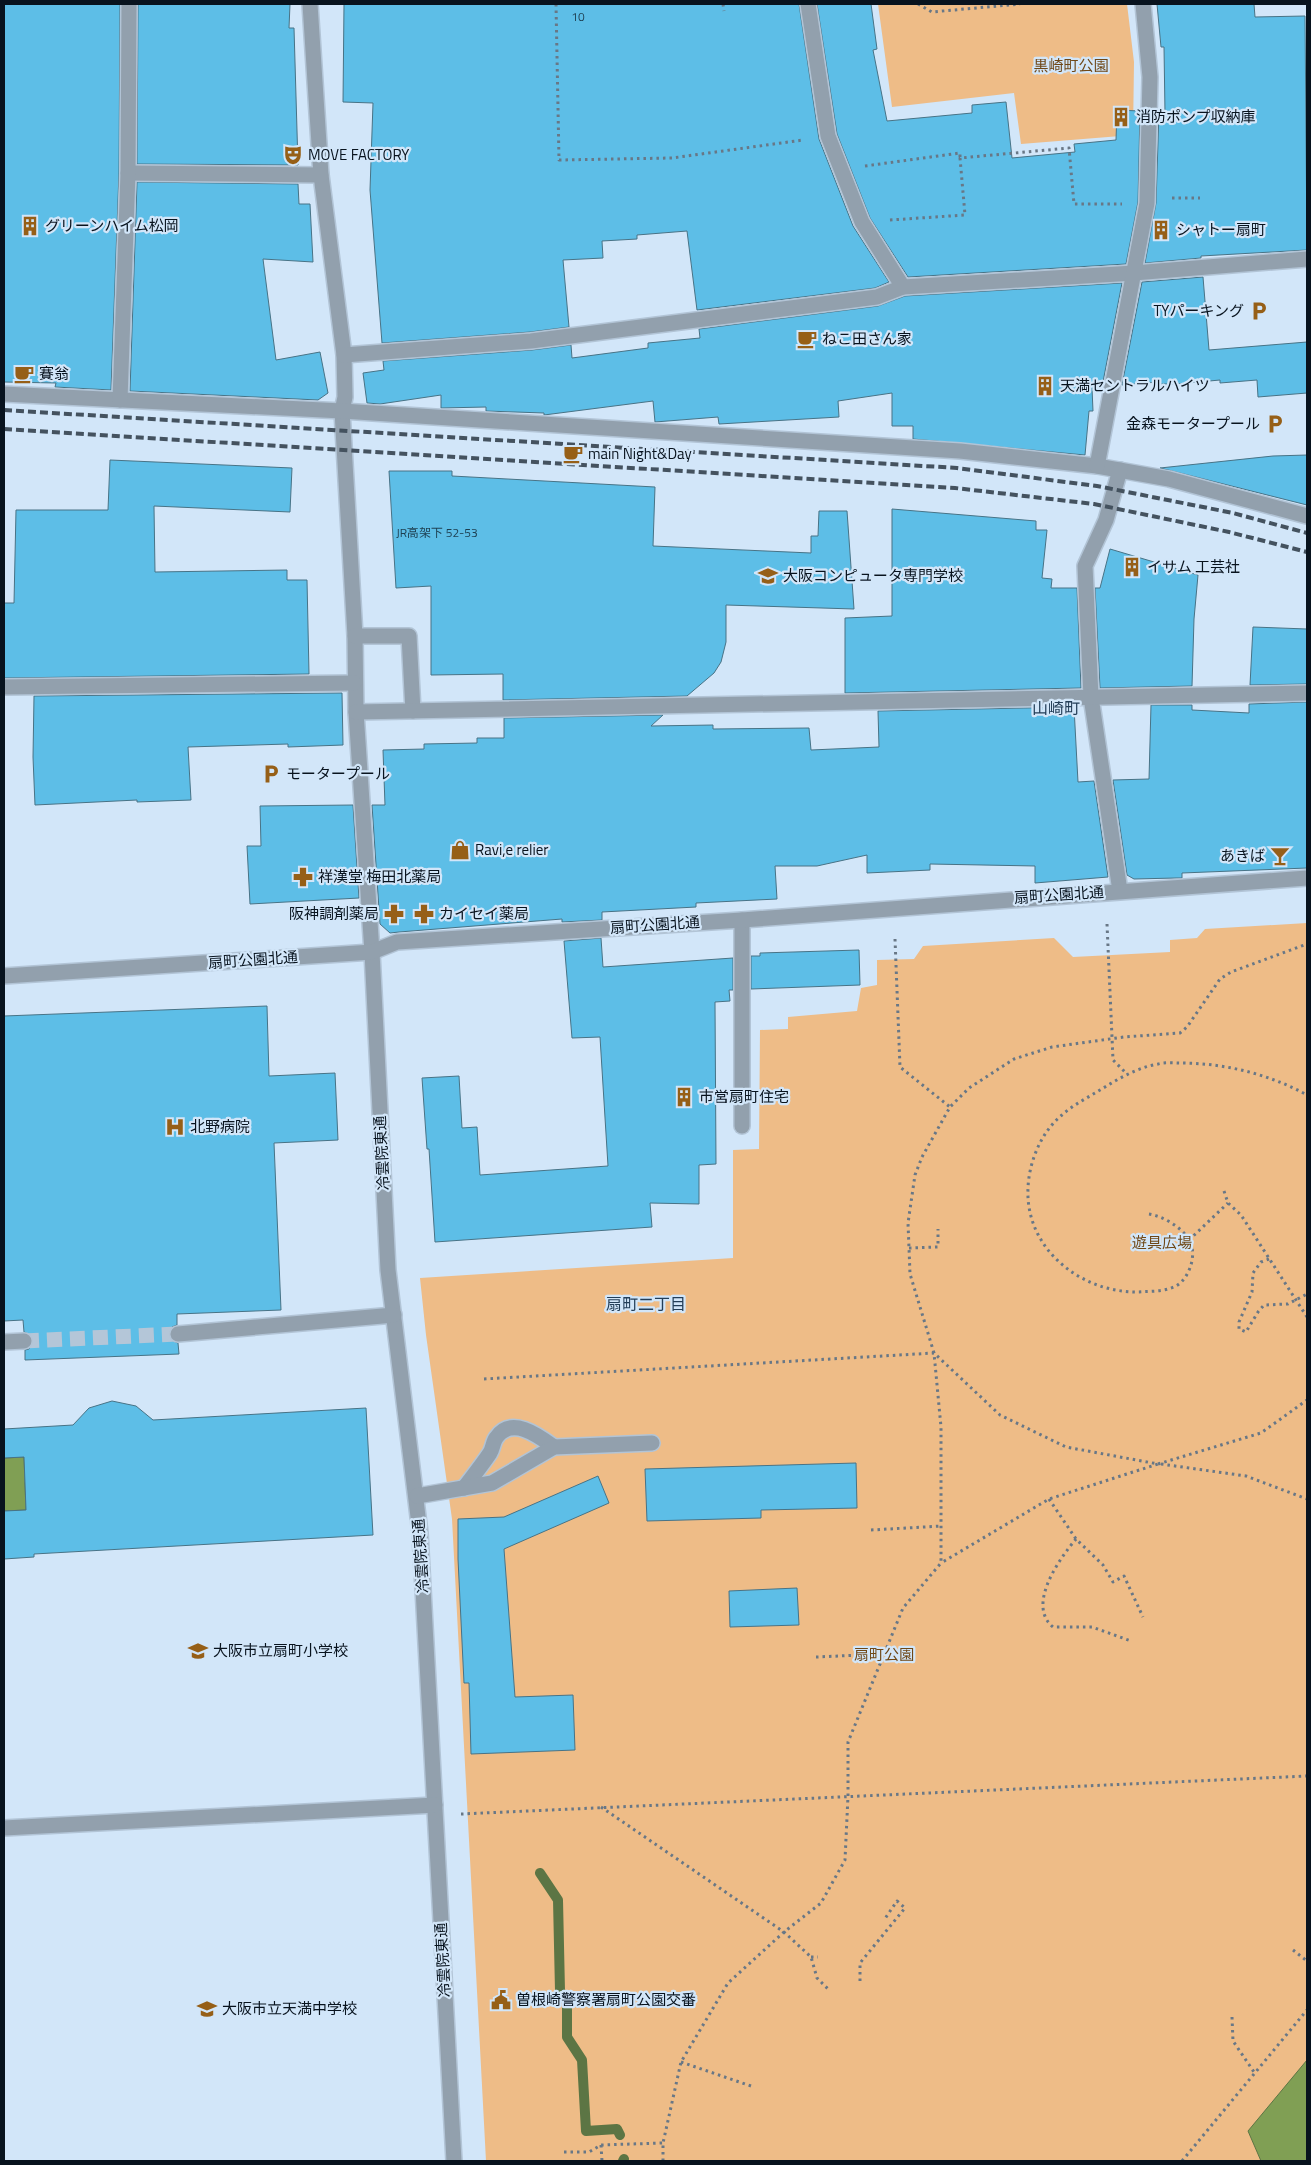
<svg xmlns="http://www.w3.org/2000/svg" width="1311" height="2165" viewBox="0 0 1311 2165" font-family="'Titillium Web','Noto Sans JP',sans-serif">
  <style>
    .green { fill: #eebc87 }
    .water { fill: #809f54; stroke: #5c7544 }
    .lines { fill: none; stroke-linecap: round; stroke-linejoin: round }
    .stream { stroke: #5c7544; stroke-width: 10 }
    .building { fill: #5dbee7; stroke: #487386 }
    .minor-tunnel { stroke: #b4c6d8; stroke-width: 15; stroke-dasharray: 15 8; stroke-linecap: butt }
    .minor-casing { stroke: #b2c4d6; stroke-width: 18 }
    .path { stroke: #687786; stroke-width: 3; stroke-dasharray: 2.5 4; stroke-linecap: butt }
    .minor { stroke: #92a0ad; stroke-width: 15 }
    .rail { stroke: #44525f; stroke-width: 4; stroke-dasharray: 8 4; stroke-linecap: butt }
    .labels { text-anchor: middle; stroke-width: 4.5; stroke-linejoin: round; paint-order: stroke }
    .number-label { font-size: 12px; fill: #1d3e50 }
    .park-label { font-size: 15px; fill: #6f4716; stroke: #d2e6f9 }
    .poi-label { font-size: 15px; fill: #08131e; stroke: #d2e6f9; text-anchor: start }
    .street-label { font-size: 15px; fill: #08131e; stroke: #d2e6f9 }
    .neighbourhood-label { font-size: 16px; fill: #233e58; stroke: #d2e6f9 }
  </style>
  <rect width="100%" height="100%" fill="#d2e6f9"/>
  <!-- green -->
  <g class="green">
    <polygon points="878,4 1127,4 1134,62 1133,135 1021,144 1014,93 892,107"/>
    <polygon points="1307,923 1307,2161 486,2161 452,1519 426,1335 420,1278 733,1258 733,1150 759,1149 760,1030 788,1029 788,1017 857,1011 861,988 877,985 877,960 914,959 923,946 1054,938 1073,957 1170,952 1170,940 1197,938 1205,929"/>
  </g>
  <!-- water -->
  <g class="water">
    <polygon points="24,1457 26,1510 4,1511 4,1458"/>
    <polygon points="1307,2060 1307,2161 1261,2161 1248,2131"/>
  </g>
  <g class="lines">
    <!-- stream -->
    <g class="stream">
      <polyline points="540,1873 558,1900 560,1991 567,2002 567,2037 582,2060 586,2131 617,2129 620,2135"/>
      <polyline points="623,2161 624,2159"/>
    </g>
  </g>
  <!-- building -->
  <g class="building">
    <polygon points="4,4 120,4 119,173 111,390 55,387 56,383 4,382"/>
    <polygon points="138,4 290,4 289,28 294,28 298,165 137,164"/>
    <polygon points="344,4 799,4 819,139 853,226 889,282 875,288 697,310 687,231 637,235 637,239 602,241 603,258 563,260 569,327 530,332 382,343 370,190 373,103 343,102"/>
    <polygon points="817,4 871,4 877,49 873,50 887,121 972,113 972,105 1006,102 1012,158 1075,152 1074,144 1116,140 1117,110 1140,111 1138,202 1126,264 908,277 870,218 837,134"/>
    <polygon points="1157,4 1254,4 1255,17 1305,16 1307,250 1201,256 1201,258 1145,263 1156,203 1159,112 1165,113 1164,47 1161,47"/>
    <polygon points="137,182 298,184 299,204 310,204 313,262 263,259 276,360 320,352 328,393 318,400 130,391"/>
    <polygon points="1203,277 1209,350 1307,342 1307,393 1258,397 1257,380 1220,383 1220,380 1177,384 1158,384 1158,382 1122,385 1142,282"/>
    <polygon points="1122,283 1102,387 1092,388 1093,411 1089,411 1085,455 913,439 913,426 892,426 892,393 838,401 839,417 719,424 718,417 655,422 653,401 544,415 544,413 486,411 486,407 441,408 441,395 380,404 367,403 363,373 384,370 383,361 532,350 571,345 572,358 648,348 648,343 700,338 699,329 878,306 905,296"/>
    <polygon points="1307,455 1307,505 1160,468 1273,456"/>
    <polygon points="110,460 292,468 290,512 154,506 155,572 287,570 287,580 307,580 309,674 4,678 4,603 14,603 16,510 108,510"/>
    <polygon points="389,471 452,471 452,476 655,487 653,546 811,553 811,536 818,536 819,511 847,511 854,609 726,605 726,642 721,662 714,673 687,696 503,700 503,674 431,675 431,586 396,588"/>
    <polygon points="892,509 1036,521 1036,530 1047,530 1042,578 1052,579 1051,588 1077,588 1081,688 845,693 845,618 892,616"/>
    <polygon points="1110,549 1198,575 1194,619 1192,686 1100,688 1095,588 1100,588"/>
    <polygon points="1253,627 1307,629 1307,684 1250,685"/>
    <polygon points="342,693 343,745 288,747 288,744 188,747 191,800 137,802 137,800 35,805 33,757 34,696"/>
    <polygon points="1307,702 1307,868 1182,873 1182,878 1176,878 1134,879 1127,875 1113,780 1149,779 1151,705 1192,705 1192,710 1249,713 1249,704"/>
    <polygon points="1074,707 1078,782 1094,781 1108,877 1035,883 1035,866 930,864 930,870 867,873 867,855 817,866 775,866 777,899 696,903 696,907 602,912 602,920 562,922 562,919 399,932 390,933 380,924 372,805 385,805 383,750 424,749 424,744 477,743 477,738 504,738 504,718 663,715 651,726 713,725 713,729 809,728 811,750 879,747 878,711"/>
    <polygon points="353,805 359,898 250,904 247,846 261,846 260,806"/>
    <polygon points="601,938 603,967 733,958 733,990 729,990 730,1001 715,1002 716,1164 699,1165 699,1204 650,1203 652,1227 435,1242 429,1149 427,1149 422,1078 459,1076 462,1128 477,1127 480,1175 608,1166 600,1037 572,1038 564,941"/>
    <polygon points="859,950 860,985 751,989 751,956 760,956 760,953"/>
    <polygon points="267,1006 269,1076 335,1073 338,1140 274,1143 281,1310 177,1314 177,1325 172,1327 169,1334 171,1340 178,1343 179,1354 25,1360 25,1350 29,1349 33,1341 32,1336 24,1332 23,1320 4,1321 4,1016"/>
    <polygon points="112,1401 136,1406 153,1420 366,1408 373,1535 34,1554 34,1557 4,1559 4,1511 26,1510 24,1457 4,1458 4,1429 73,1425 89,1408"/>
    <polygon points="856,1463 857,1508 761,1510 761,1518 647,1521 645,1469"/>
    <polygon points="598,1476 609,1503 504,1549 515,1697 573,1695 575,1750 471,1754 469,1683 464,1683 458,1559 458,1519 504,1517"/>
    <polygon points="797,1588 799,1625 730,1627 729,1591"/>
  </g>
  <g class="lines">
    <!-- minor-tunnel -->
    <polyline class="minor-tunnel" points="24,1341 178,1334"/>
    <defs>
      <g id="minor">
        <polyline points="310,4 321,175 344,355 345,397 342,411 355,636 356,712 372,952 388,1270 420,1533 454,2161"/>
        <polyline points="808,4 828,136 862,222 903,287"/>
        <polyline points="128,173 321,175"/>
        <polyline points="344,355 531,341 877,297 903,287 1134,273 1307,259"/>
        <polyline points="4,394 342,411 960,451 1097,466 1169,479 1307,516"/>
        <polyline points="120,400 128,173 129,4"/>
        <polyline points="1097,466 1147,203 1150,77 1143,4"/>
        <polyline points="1120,470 1106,520 1085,566 1091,697 1120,891"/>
        <polyline points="355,636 409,636 413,711"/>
        <polyline points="4,687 354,683"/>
        <polyline points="356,712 1307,693"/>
        <polyline points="742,920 742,1126"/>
        <polyline points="4,976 372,952 397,942 742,920 1307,878"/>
        <polyline points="178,1334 394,1315"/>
        <polyline points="4,1342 24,1341"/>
        <path d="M464 1488C473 1476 482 1465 490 1453 493 1448 493 1442 496 1438 511 1415 539 1436 554 1447"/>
        <polyline points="417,1496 492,1483 554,1447 652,1443"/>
        <polyline points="4,1828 435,1805"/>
      </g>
    </defs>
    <!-- minor casing -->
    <use href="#minor" class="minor-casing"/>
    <!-- path -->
    <g class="path">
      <polyline points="556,4 559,160 672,158 803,140"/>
      <polyline points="723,4 724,11"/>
      <polyline points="918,4 932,12 1020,4"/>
      <polyline points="865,166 960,153 960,158"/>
      <polyline points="1172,198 1200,198"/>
      <polyline points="890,220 965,215 960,158 1069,148 1074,204 1122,204"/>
      <polyline points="1107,924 1113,1060 1127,1074"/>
      <polyline points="895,939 900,1067 950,1107"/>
      <polyline points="1224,1191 1228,1203 1241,1215 1307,1317"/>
      <path d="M1149 1214C1162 1216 1182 1227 1189 1240 1198 1254 1189 1279 1176 1286 1164 1292 1151 1291 1139 1292 1081 1293 1025 1249 1028 1188 1029 1162 1041 1132 1062 1115 1073 1105 1087 1098 1100 1090 1118 1079 1136 1068 1158 1064 1165 1062 1173 1063 1180 1063 1224 1063 1269 1074 1307 1095"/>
      <polyline points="1189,1240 1228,1203"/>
      <polyline points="909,1248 938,1247 938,1229"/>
      <polyline points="1269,1259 1261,1262 1253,1273 1252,1292 1239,1322 1239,1329 1246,1332 1258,1312 1264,1305 1288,1304 1307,1294"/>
      <polyline points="484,1379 934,1353 1000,1415 1066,1447 1158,1464 1049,1499 941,1563"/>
      <polyline points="1158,1464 1261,1433 1307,1400"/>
      <polyline points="1161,1464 1246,1476 1307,1499"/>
      <polyline points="1049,1499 1076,1539 1103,1565 1113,1582 1124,1576 1143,1617"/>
      <polyline points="871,1530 941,1526"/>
      <path d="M1076 1539C1060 1558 1026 1605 1053 1627H1092L1131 1641"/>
      <polyline points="816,1657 884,1654"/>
      <polyline points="601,1807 784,1932 811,1957 817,1978 829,1990"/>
      <polyline points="461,1814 1307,1776"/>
      <polyline points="1293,1950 1307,1961"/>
      <polyline points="811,1957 818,1957"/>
      <polyline points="860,1981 860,1963 905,1908 897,1901 884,1920"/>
      <polyline points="1232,2017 1233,2041 1254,2072"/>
      <polyline points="681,2062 751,2086"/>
      <polyline points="601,2145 602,2161"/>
      <polyline points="564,2152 589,2152 601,2145 663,2143"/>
      <polyline points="663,2161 663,2143 681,2062 728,1983 784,1932 821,1903 845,1860 848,1796 848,1742 903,1608 941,1563 941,1427 934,1353 910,1274 909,1248 908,1223 915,1175 922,1157 950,1107 969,1088 1014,1059 1052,1047 1124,1037 1180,1033 1187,1027 1220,979 1231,972 1307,944"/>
      <polyline points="1182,2161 1307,2010"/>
    </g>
    <!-- minor -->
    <use href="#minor" class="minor"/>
    <!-- rail -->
    <g class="rail">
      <polyline points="4,410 957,468 1097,486 1233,513 1307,533"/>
      <polyline points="4,429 955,488 1094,504 1229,532 1307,552"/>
    </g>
  </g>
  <!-- icons -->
  <defs>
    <symbol id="building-bare" viewBox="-9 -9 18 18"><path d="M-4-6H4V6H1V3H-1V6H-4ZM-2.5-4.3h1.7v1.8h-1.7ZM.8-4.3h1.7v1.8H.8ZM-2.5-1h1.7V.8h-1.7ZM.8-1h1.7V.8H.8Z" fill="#965f17" stroke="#d2e6f9" stroke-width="2.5" paint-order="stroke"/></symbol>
    <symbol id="theatre-bare" viewBox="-9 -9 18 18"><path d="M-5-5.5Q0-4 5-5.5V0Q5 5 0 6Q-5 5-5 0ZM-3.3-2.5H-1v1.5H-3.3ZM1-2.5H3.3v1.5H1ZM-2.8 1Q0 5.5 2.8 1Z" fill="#965f17" stroke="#d2e6f9" stroke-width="2.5" paint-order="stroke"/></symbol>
    <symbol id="parking-bare" viewBox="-9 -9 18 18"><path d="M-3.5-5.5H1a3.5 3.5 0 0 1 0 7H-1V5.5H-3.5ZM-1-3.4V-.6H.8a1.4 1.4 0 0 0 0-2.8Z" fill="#965f17" stroke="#d2e6f9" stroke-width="2.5" paint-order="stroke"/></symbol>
    <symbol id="cafe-bare" viewBox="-9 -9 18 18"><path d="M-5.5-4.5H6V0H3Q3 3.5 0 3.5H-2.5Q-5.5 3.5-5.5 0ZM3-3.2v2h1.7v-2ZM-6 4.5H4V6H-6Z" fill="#965f17" stroke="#d2e6f9" stroke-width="2.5" paint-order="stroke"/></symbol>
    <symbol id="university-bare" viewBox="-9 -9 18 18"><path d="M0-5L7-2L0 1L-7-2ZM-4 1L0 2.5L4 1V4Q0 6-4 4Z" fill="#965f17" stroke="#d2e6f9" stroke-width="2.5" paint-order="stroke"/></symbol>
    <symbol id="shop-bare" viewBox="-9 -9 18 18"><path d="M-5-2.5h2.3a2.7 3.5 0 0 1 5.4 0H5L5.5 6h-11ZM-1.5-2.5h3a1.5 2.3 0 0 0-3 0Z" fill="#965f17" stroke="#d2e6f9" stroke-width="2.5" paint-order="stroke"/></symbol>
    <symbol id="bar-bare" viewBox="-9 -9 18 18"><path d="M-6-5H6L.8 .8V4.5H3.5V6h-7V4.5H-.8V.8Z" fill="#965f17" stroke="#d2e6f9" stroke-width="2.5" paint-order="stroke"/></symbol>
    <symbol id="pharmacy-bare" viewBox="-9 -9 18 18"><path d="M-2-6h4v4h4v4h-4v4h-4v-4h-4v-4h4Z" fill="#965f17" stroke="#d2e6f9" stroke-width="2.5" paint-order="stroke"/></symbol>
    <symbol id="hospital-bare" viewBox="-9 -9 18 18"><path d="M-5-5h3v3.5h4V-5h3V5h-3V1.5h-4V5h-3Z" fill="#965f17" stroke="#d2e6f9" stroke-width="2.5" paint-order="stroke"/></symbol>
    <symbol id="school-bare" viewBox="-9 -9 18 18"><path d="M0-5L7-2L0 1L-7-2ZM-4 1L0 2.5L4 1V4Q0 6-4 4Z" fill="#965f17" stroke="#d2e6f9" stroke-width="2.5" paint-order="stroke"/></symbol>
    <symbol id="civic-bare" viewBox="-9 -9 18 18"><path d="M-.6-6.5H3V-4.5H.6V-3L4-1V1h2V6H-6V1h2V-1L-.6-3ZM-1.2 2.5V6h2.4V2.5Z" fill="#965f17" stroke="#d2e6f9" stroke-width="2.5" paint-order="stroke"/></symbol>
  </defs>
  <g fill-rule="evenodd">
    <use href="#building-bare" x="1107" y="103" width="28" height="28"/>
    <use href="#theatre-bare" x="279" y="141" width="28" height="28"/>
    <use href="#building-bare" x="16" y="212" width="28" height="28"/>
    <use href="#building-bare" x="1147" y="216" width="28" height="28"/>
    <use href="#parking-bare" x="1245" y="297" width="28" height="28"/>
    <use href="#cafe-bare" x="793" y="325" width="28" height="28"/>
    <use href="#cafe-bare" x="10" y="360" width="28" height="28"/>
    <use href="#building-bare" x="1031" y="372" width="28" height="28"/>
    <use href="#parking-bare" x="1261" y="410" width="28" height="28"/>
    <use href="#cafe-bare" x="559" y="440" width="28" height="28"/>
    <use href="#building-bare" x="1118" y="553" width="28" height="28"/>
    <use href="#university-bare" x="754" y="562" width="28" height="28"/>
    <use href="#parking-bare" x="257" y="760" width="28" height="28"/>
    <use href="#shop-bare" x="446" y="836" width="28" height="28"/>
    <use href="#bar-bare" x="1266" y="842" width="28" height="28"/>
    <use href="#pharmacy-bare" x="289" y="863" width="28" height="28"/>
    <use href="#pharmacy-bare" x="380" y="900" width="28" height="28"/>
    <use href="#pharmacy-bare" x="410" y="900" width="28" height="28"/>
    <use href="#building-bare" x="670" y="1083" width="28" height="28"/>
    <use href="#hospital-bare" x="161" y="1113" width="28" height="28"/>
    <use href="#school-bare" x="184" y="1637" width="28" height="28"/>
    <use href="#civic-bare" x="487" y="1986" width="28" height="28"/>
    <use href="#school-bare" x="193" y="1995" width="28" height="28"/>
  </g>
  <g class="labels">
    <!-- number labels -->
    <g class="number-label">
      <text x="578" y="21">10</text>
      <text x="437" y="537">JR高架下 52-53</text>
    </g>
    <!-- park labels -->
    <g class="park-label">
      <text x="1071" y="71">黒崎町公園</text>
      <text x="1162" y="1248">遊具広場</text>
      <text x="884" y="1660">扇町公園</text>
    </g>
    <!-- poi labels -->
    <g class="poi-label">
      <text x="1136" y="122">消防ポンプ収納庫</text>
      <text x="308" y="160">MOVE FACTORY</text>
      <text x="45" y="231">グリーンハイム松岡</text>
      <text x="1176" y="235">シャトー扇町</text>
      <text x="1244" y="316" text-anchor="end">TYパーキング</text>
      <text x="822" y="344">ねこ田さん家</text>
      <text x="39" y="379">賽翁</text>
      <text x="1060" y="391">天満セントラルハイツ</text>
      <text x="1260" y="429" text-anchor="end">金森モータープール</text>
      <text x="588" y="459">main Night&amp;Day</text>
      <text x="1147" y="572">イサム 工芸社</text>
      <text x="783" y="581">大阪コンピュータ専門学校</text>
      <text x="286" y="779">モータープール</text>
      <text x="475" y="855">Ravi,e relier</text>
      <text x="1265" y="861" text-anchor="end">あきば</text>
      <text x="318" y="882">祥漢堂 梅田北薬局</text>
      <text x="379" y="919" text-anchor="end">阪神調剤薬局</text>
      <text x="439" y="919">カイセイ薬局</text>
      <text x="699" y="1102">市営扇町住宅</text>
      <text x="190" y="1132">北野病院</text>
      <text x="213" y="1656">大阪市立扇町小学校</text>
      <text x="516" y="2005">曽根崎警察署扇町公園交番</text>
      <text x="222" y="2014">大阪市立天満中学校</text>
    </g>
    <!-- street labels -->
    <g class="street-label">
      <text transform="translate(1059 895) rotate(-4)" y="5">扇町公園北通</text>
      <text transform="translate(655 925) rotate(-4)" y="5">扇町公園北通</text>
      <text transform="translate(253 960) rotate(-4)" y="5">扇町公園北通</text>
      <text transform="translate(382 1153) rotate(-93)" y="5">冷雲院東通</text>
      <text transform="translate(421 1556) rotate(-94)" y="5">冷雲院東通</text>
      <text transform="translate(443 1960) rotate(-93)" y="5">冷雲院東通</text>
    </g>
    <!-- neighbourhood labels -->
    <g class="neighbourhood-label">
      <text x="1056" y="714">山崎町</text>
      <text x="646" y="1310">扇町二丁目</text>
    </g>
  </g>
  <!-- border -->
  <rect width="1311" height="2165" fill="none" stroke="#08131e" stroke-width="10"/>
</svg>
